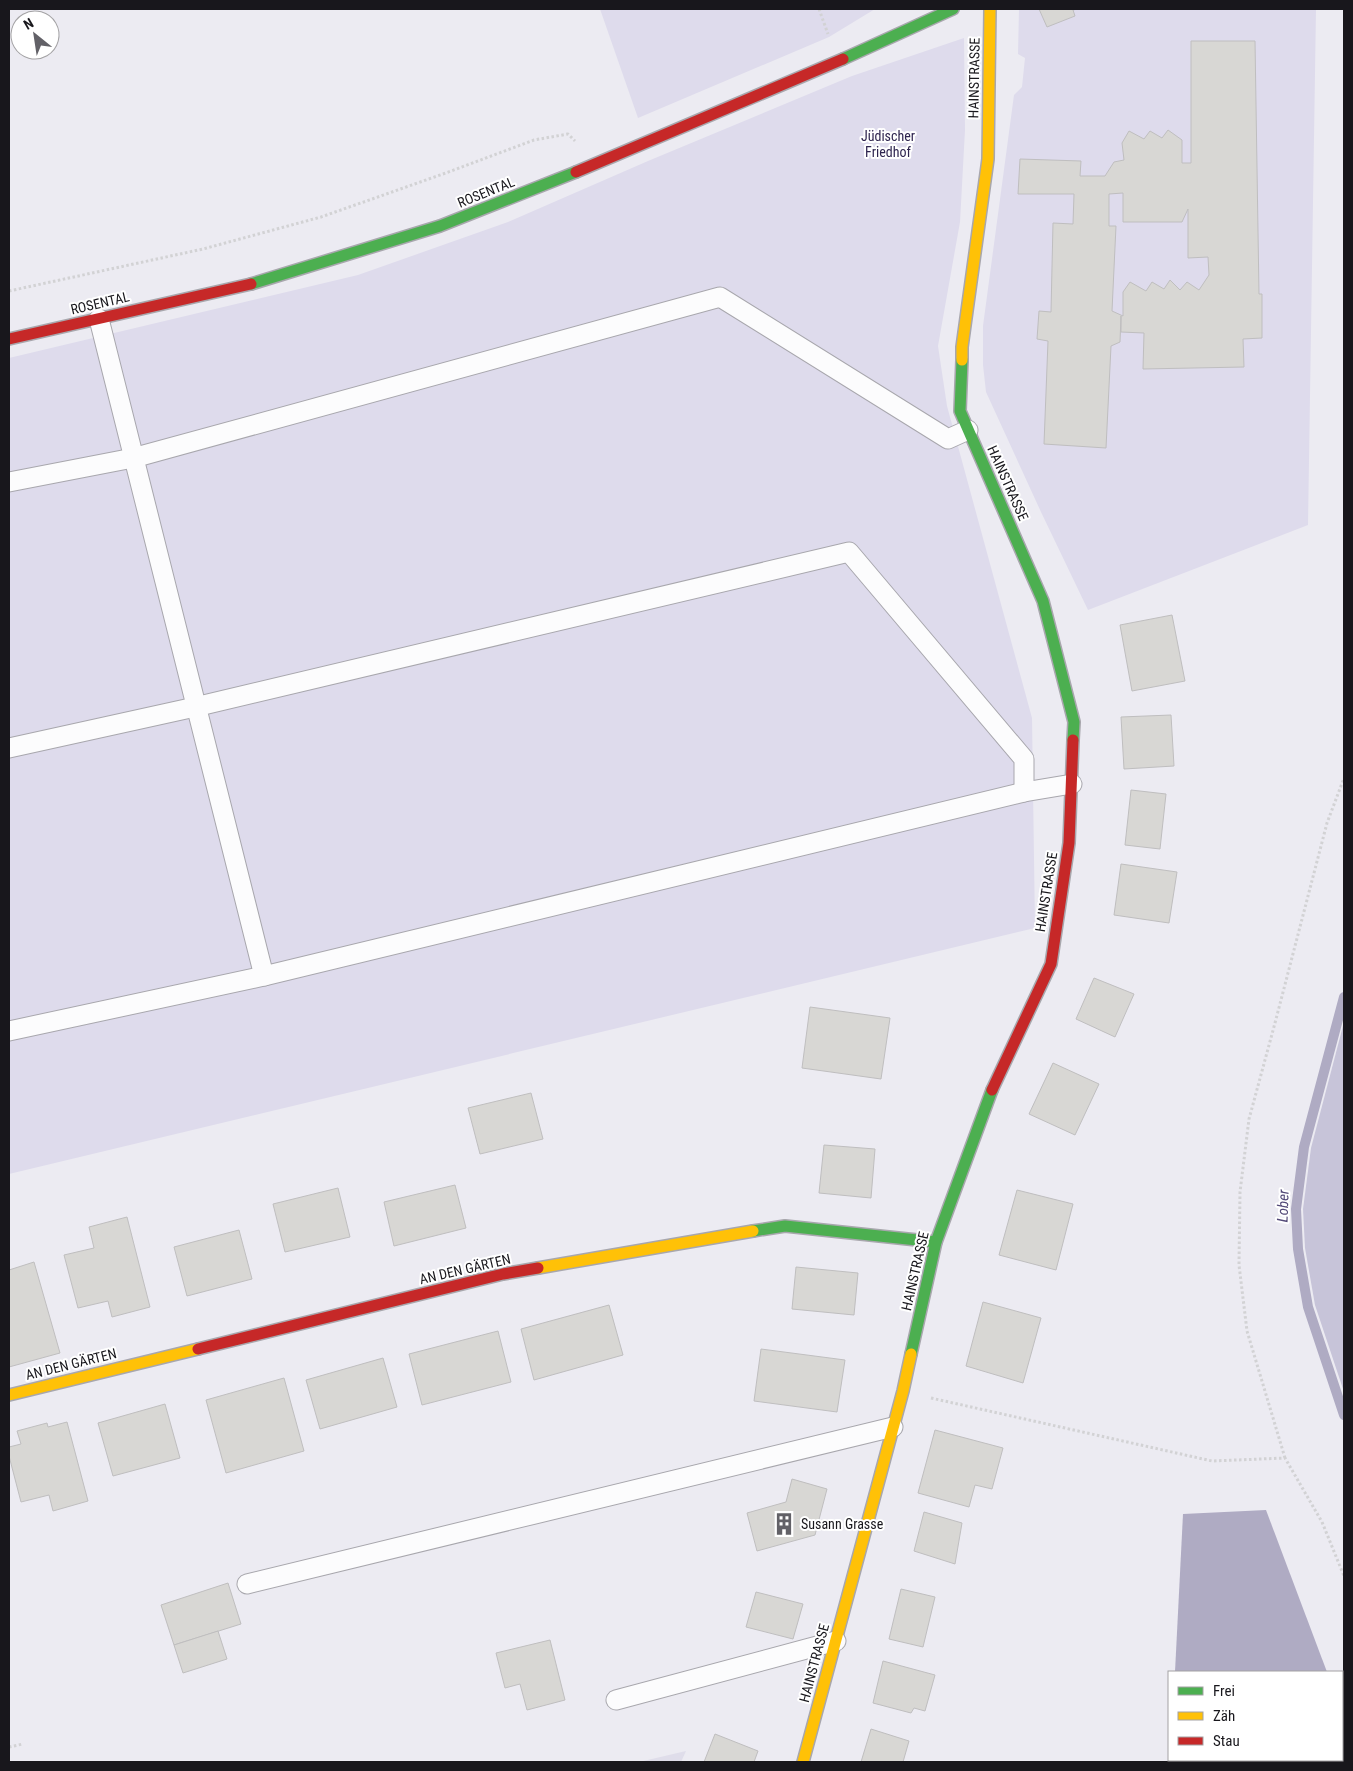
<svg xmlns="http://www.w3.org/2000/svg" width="1353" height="1771" viewBox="0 0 1353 1771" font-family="'Roboto Condensed',sans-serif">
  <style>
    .built { fill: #dfddea }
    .green { fill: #dedbec }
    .forest { fill: #c7c4d9 }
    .water { fill: #afabc3 }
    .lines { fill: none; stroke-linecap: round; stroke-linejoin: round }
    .stream { stroke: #afabc3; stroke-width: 10 }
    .building { fill: #d8d7d4; stroke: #bfbebf; fill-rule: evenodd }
    .lane-casing { stroke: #a8a7ad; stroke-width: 21 }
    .fast-casing { stroke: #a8a7ad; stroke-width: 14 }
    .slow-casing { stroke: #a8a7ad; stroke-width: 14 }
    .jam-casing { stroke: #a8a7ad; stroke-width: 14 }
    .path { stroke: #d2d2d4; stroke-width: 3; stroke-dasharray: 2.5 2.5; stroke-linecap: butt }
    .lane { stroke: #fcfcfd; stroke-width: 19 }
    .fast { stroke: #4caf50; stroke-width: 11 }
    .slow { stroke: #ffc107; stroke-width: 11 }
    .jam { stroke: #c62828; stroke-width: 11 }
    .labels { text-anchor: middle; stroke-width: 4; stroke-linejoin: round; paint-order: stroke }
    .street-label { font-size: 14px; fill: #18171c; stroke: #fff }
    .park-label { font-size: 14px; fill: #2e244f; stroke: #fff }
    .poi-label { font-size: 14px; fill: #18171c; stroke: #fff; text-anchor: start }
    .water-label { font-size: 15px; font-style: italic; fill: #534978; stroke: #fff }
  </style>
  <rect width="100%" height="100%" fill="#ecebf2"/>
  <!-- built -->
  <polygon class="built" points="686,1751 681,1762 639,1762"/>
  <!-- green -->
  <g class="green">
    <polygon points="600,9 875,9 829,37 638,118"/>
    <polygon points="1019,9 1316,9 1308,525 1088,610 1041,512 986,392 983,365 983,326 1014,95 1022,87 1025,58 1018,54"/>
    <polygon points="964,38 965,130 960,222 938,346 947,406 1032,718 1035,928 9,1174 9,358 358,275 508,222 648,161 852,76"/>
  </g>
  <!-- forest -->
  <polygon class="forest" points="1344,1022 1344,1392 1315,1305 1305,1248 1303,1209 1311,1148"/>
  <!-- water -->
  <g class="water">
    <polygon points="1266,1510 1327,1672 1175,1672 1183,1514"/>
    <polygon points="1342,1713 1344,1720 1344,1762 1183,1762 1182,1760 1342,1760"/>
  </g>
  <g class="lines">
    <!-- stream -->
    <polyline class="stream" points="1344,997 1304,1147 1296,1209 1298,1249 1308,1307 1344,1415"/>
  </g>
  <!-- building -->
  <g class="building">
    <polygon points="1039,9 1077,9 1073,10 1075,16 1047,27"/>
    <path d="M1191 41H1255L1259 294H1262V338L1243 339 1244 367 1143 369 1144 333 1121 332V316L1120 342 1111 346 1106 448 1044 444 1048 341 1037 339 1039 311 1051 312 1053 223 1073 224 1074 194H1018L1020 159 1081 161 1080 176H1105L1114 162 1124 160 1122 143 1129 131 1144 139 1150 131 1162 138 1168 130 1182 140V163H1191ZM1123 193V222H1182L1188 209V258L1208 257 1209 275 1199 290 1187 282 1180 290 1170 280 1164 289 1152 282 1146 291 1130 282 1123 292V316L1112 311 1116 226H1109V194Z"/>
    <polygon points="1172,615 1185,681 1132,691 1120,625"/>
    <polygon points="1171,715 1174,766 1124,769 1121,717"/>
    <polygon points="1131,790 1166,794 1160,849 1125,845"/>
    <polygon points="1121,864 1177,872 1169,923 1114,915"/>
    <polygon points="1094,978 1134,994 1115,1037 1076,1019"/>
    <polygon points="810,1007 890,1018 881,1079 802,1068"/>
    <polygon points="1053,1063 1099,1084 1075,1135 1029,1114"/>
    <polygon points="531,1093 543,1139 480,1154 468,1108"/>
    <polygon points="824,1145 875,1149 871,1198 819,1193"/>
    <polygon points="455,1185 466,1228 394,1246 384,1202"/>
    <polygon points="338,1188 350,1237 285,1252 273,1204"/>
    <polygon points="1017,1190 1073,1204 1056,1270 999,1255"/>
    <polygon points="127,1217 150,1307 112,1317 108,1301 78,1308 64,1255 94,1248 89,1227"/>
    <polygon points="239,1230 252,1279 187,1296 174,1247"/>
    <polygon points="34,1262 60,1353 9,1367 9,1270"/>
    <polygon points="796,1267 858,1273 854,1315 792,1309"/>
    <polygon points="983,1302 1041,1318 1023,1383 966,1366"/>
    <polygon points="609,1305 623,1355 534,1380 521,1329"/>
    <polygon points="498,1331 511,1382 422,1405 409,1354"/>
    <polygon points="761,1349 845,1360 837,1412 754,1401"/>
    <polygon points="383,1358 397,1407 320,1429 306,1380"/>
    <polygon points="284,1378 304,1451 226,1473 206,1400"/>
    <polygon points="165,1404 180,1458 113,1476 98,1423"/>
    <polygon points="67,1422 88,1501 53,1511 49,1495 21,1502 9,1456 9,1447 21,1444 17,1431 47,1423 48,1427"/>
    <polygon points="935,1430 1003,1448 992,1489 975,1485 969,1507 918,1493"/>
    <polygon points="792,1479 827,1489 815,1535 757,1551 747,1513 786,1502"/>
    <polygon points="924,1512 962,1523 955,1564 914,1551"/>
    <polygon points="228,1583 241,1624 174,1645 161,1605"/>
    <polygon points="901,1589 935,1597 923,1647 889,1639"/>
    <polygon points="756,1592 803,1604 793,1639 746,1627"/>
    <polygon points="218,1631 227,1659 183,1673 174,1645"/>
    <polygon points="550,1640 565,1700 527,1710 520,1684 505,1688 496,1653"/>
    <polygon points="883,1661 935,1675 925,1711 914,1708 911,1713 873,1703"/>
    <polygon points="871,1729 909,1741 903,1762 861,1762"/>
    <polygon points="715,1734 758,1751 754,1762 704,1762"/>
  </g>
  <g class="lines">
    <defs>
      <g id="lane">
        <polyline points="99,319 264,976"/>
        <polyline points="9,482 133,458 720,297 948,439 968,430"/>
        <polyline points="9,748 195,707 849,552 1024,759 1024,792"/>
        <polyline points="9,1031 264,976 1024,792 1072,784"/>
        <polyline points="247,1584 893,1427"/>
        <polyline points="616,1700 836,1641"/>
      </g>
      <g id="fast">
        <polyline points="843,59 953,9"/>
        <polyline points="251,284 440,226 576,172"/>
        <polyline points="962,360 960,411 1043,601 1074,722 1073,740"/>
        <polyline points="753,1231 785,1226 936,1242"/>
        <polyline points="911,1354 936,1242 992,1090"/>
      </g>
      <g id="slow">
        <polyline points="962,360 962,347 988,159 990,9"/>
        <polyline points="538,1268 753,1231"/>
        <polyline points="9,1395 198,1349"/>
        <polyline points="803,1762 903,1391 911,1354"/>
      </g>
      <g id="jam">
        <polyline points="576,172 843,59"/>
        <polyline points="9,339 251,284"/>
        <polyline points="992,1090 1051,964 1069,843 1073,740"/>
        <polyline points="198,1349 503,1274 538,1268"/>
      </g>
    </defs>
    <!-- lane casing -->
    <use href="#lane" class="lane-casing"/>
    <!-- fast casing -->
    <use href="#fast" class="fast-casing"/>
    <!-- slow casing -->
    <use href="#slow" class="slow-casing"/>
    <!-- jam casing -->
    <use href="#jam" class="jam-casing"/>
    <!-- path -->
    <g class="path">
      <polyline points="819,9 828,34"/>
      <polyline points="9,291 203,249 321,217 443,174 534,140 568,134 575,141"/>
      <polyline points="931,1398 1212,1461 1285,1458 1322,1522 1344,1576"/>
      <polyline points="1285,1458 1247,1331 1239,1265 1240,1192 1249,1119 1275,1023 1327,823 1344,778"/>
      <polyline points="9,1747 23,1744"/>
    </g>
    <!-- lane -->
    <use href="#lane" class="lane"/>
    <!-- fast -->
    <use href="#fast" class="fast"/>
    <!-- slow -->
    <use href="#slow" class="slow"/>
    <!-- jam -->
    <use href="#jam" class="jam"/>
  </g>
  <!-- icons -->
  <defs>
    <symbol id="building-bare" viewBox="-9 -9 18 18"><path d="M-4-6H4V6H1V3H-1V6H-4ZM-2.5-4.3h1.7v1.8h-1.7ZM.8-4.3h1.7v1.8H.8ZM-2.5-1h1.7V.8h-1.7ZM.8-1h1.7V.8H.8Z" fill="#626167" stroke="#fff" stroke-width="2.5" paint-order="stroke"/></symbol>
  </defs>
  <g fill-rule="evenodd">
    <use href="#building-bare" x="768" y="1508" width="32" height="32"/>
  </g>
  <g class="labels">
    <!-- street labels -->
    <g class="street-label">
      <text transform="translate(974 78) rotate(-89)" y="5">HAINSTRASSE</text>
      <text transform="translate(486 192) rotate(-22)" y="5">ROSENTAL</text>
      <text transform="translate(100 303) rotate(-13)" y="5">ROSENTAL</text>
      <text transform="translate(1008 483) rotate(66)" y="5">HAINSTRASSE</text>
      <text transform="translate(1046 892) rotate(-81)" y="5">HAINSTRASSE</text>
      <text transform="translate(465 1269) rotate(-13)" y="5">AN DEN GÄRTEN</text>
      <text transform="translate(915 1271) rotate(-77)" y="5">HAINSTRASSE</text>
      <text transform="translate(71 1364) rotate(-14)" y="5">AN DEN GÄRTEN</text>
      <text transform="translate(814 1663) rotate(-75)" y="5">HAINSTRASSE</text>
    </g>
    <!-- park labels -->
    <g class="park-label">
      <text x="888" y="141">Jüdischer<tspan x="888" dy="16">Friedhof</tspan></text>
    </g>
    <!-- poi labels -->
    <g class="poi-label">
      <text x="801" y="1529">Susann Grasse</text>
    </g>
    <!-- water labels -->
    <g class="water-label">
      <text transform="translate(1283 1206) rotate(-88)" y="5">Lober</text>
    </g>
  </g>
  <!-- border -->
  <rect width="1353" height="1771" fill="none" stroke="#18171c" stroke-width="20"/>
  <!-- legend -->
  <rect x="1168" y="1671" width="175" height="90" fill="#ffffff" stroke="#a3a2a4"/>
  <rect x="1178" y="1687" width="25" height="8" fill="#4caf50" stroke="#a3a2a4"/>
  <text x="1213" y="1696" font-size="15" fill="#18171c">Frei</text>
  <rect x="1178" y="1712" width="25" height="8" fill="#ffc107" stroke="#a3a2a4"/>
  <text x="1213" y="1721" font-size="15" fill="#18171c">Zäh</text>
  <rect x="1178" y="1737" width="25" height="8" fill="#c62828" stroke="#a3a2a4"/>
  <text x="1213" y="1746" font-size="15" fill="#18171c">Stau</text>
  <!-- north arrow -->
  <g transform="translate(35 35) rotate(330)"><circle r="24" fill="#ffffff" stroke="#a3a2a4"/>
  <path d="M0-4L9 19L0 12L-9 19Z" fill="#626167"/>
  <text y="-8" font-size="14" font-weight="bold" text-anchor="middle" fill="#18171c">N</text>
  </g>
</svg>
